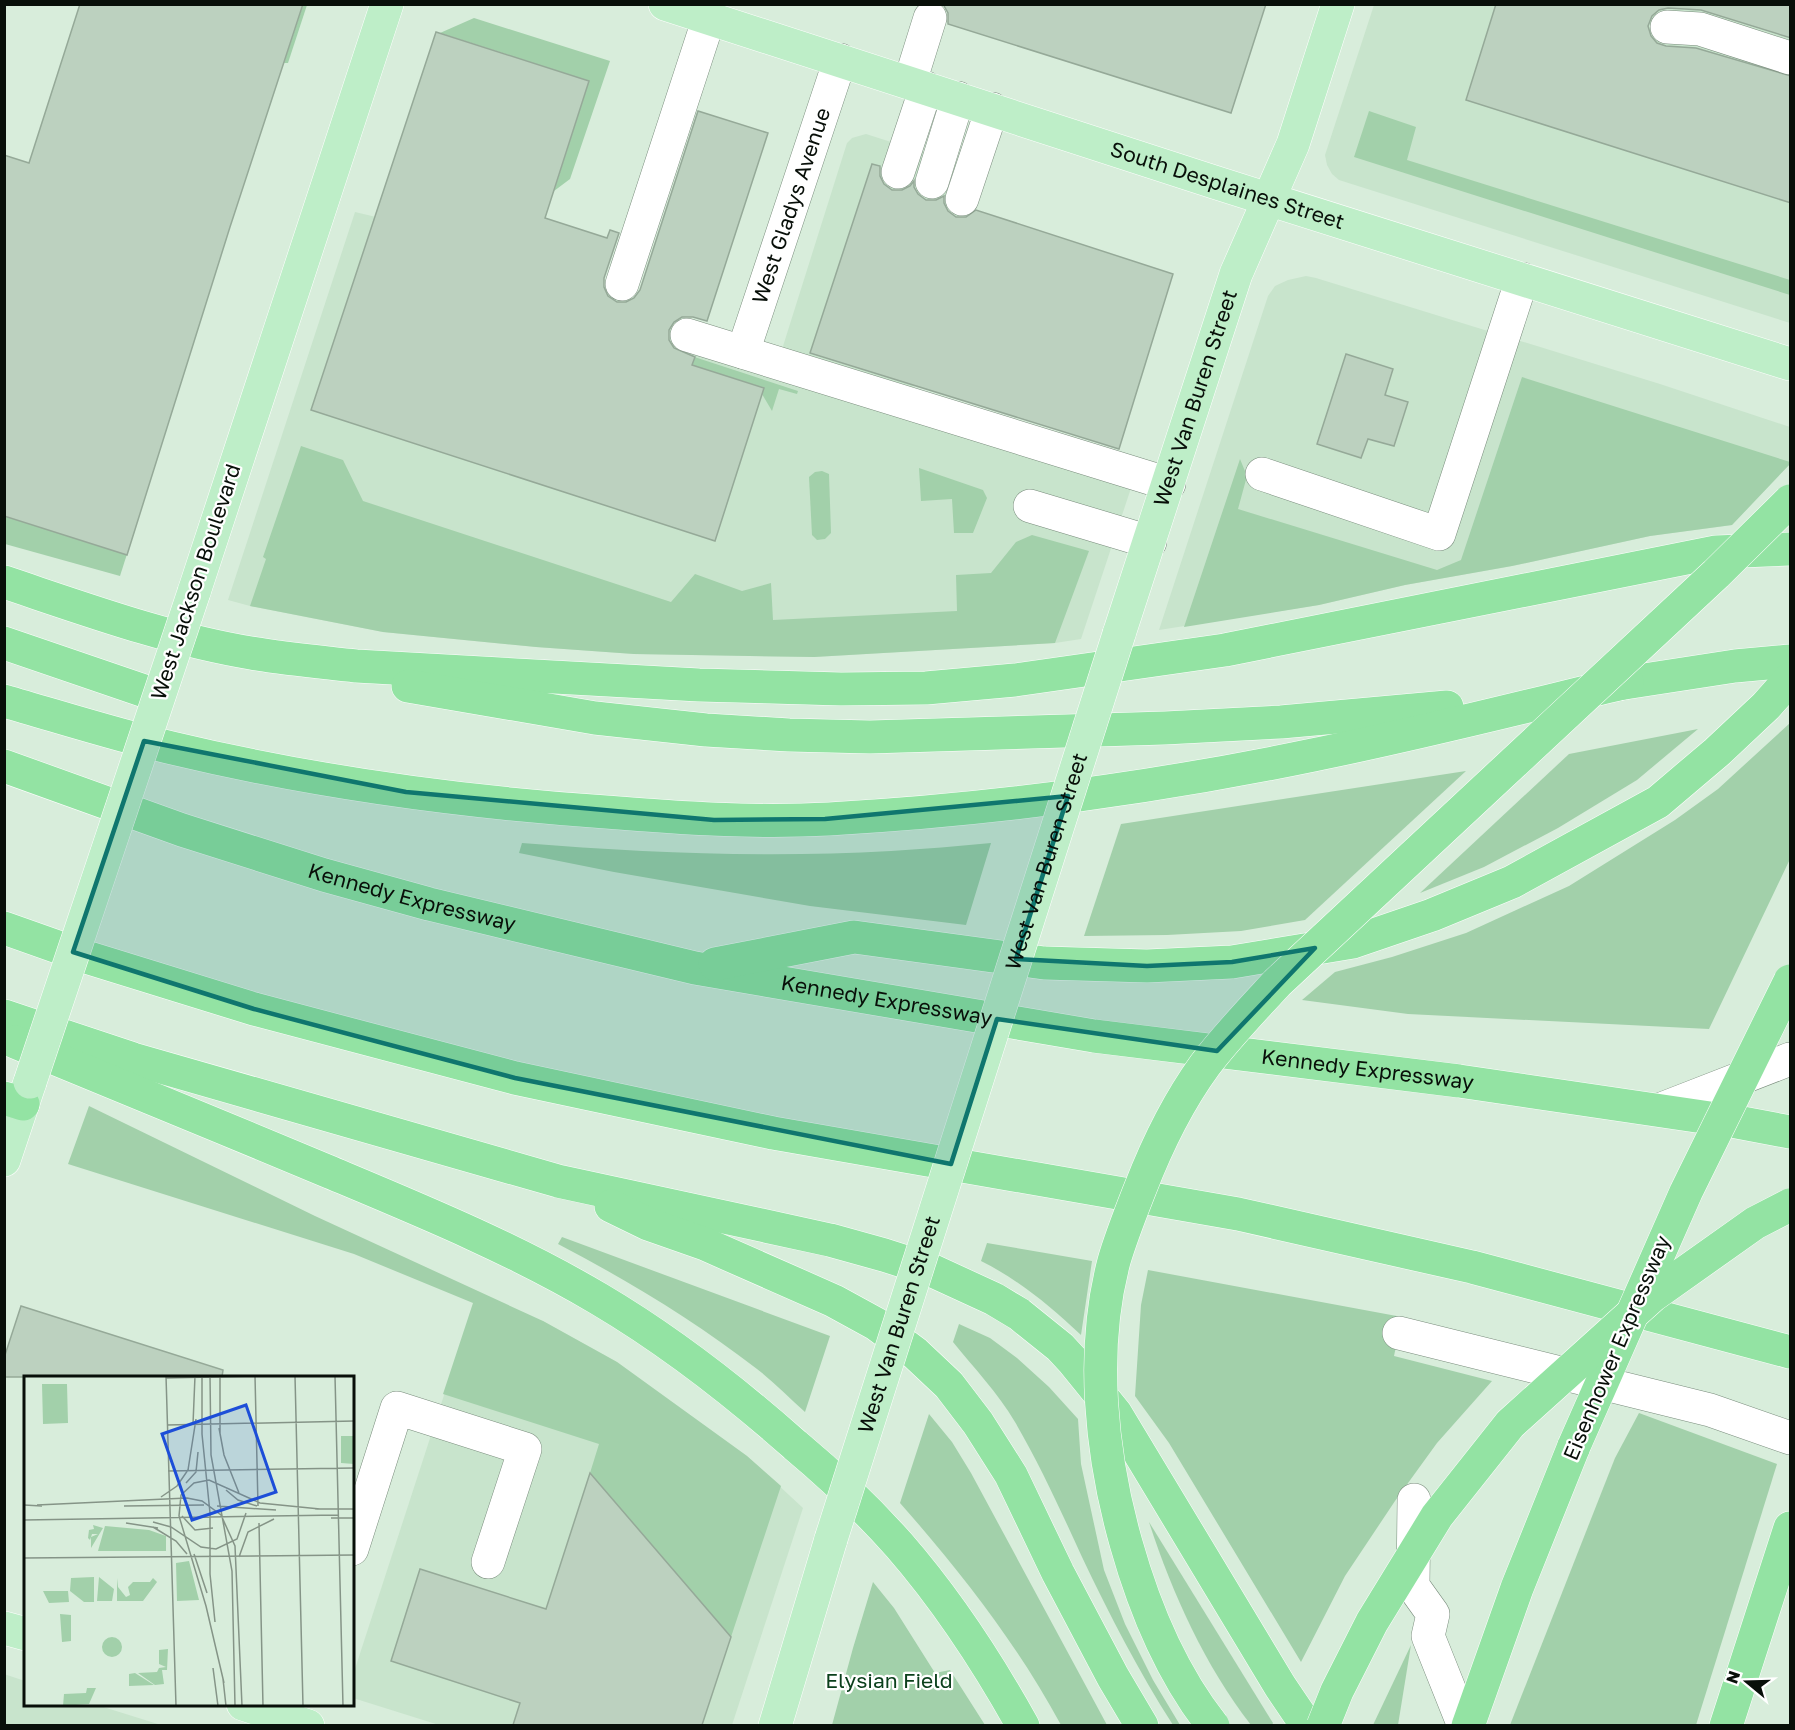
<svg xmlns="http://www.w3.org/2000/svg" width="1795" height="1730" viewBox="0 0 1795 1730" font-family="'Golos Text',sans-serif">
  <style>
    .built { fill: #c8e4cc }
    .green { fill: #a2d0aa }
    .building { fill: #bcd1bf; stroke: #95a998; stroke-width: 1.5 }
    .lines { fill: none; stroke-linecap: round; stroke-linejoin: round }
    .minor-casing { stroke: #798c7c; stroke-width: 34 }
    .major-casing { stroke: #fff; stroke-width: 34 }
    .highway-casing { stroke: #fff; stroke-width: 34 }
    .minor { stroke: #fff; stroke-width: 33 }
    .major { stroke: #beeec8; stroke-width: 33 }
    .highway { stroke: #93e3a3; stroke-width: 33 }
    .major-bridge-casing { stroke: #fff; stroke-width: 34; stroke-linecap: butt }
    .highway-bridge-casing { stroke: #fff; stroke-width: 34; stroke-linecap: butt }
    .major-bridge { stroke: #beeec8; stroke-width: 33 }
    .highway-bridge { stroke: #93e3a3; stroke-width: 33 }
    .marked { fill: #0f766e; fill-opacity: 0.2; stroke: #0f766e; stroke-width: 4.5; stroke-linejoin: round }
    .labels { text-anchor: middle; stroke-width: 4.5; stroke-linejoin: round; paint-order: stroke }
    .street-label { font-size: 21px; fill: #080f09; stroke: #fff }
    .park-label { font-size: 21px; fill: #0b401c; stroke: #fff }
    .inset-road { fill: none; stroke: #859487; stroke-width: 1.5 }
    .view { fill: #1d4ed8; fill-opacity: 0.15; stroke: #1d4ed8; stroke-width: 3 }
    .inset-edge { fill: none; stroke: #080f09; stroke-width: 3 }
  </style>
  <rect width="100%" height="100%" fill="#d8eddb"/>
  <!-- built -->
  <g class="built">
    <polygon points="1374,5 1790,5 1790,323 1339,180 1332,174 1327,165 1325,155"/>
    <polygon points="866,134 982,171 908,403 1136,473 1081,639 1055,643 814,657 634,654 536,647 383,632 250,606 228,600 355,212 376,217 713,327 778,362 847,143 852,138"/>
    <polygon points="1306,276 1316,278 1660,384 1790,427 1790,464 1732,525 1650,536 1512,566 1405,585 1319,605 1159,630 1268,296 1275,286 1288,280"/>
    <polygon points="474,1303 543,1321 617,1362 747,1456 803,1508 732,1725 439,1725 353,1698 353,1675"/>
    <polygon points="4,1674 25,1681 26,1704 97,1705 161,1725 5,1725"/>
  </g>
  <!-- green -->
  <g class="green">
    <polygon points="303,5 307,5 288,63 284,63"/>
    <polygon points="474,18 610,61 570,179 554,191 589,81 440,33"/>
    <polygon points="1369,111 1416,127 1407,160 1790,280 1790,295 1354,157"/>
    <polygon points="673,350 798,391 797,394 779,389 772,411 762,394 764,388 670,358"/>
    <polygon points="1522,377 1790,462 1790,464 1732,525 1650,536 1512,566 1405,585 1319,605 1184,627 1240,459 1247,476 1238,509 1437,570 1461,560"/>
    <polygon points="301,446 343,460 363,501 671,602 695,574 742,591 771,583 773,620 957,611 956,575 991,573 1016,542 1032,535 1089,551 1055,643 814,657 634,654 536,647 383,632 250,606 266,559 263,557"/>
    <polygon points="919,468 983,490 987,498 973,533 954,533 952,499 921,501"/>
    <polygon points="822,471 829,474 831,533 825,539 817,540 812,535 809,477 815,472"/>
    <polygon points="4,516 127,554 120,576 5,544"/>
    <polygon points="1790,723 1790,859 1709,1029 1408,1014 1302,1000 1335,972 1392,957 1466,933 1569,886 1675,820 1718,789"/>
    <polygon points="1698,729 1637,780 1558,828 1484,867 1420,893 1569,754"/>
    <polygon points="1466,771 1305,920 1241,931 1167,935 1084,936 1121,824"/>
    <path d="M522 843C644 853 768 858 891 851 925 849 958 846 991 843L966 925 810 906 614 872 519 853Z"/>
    <polygon points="89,1106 315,1216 543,1321 617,1362 747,1456 781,1486 731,1637 590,1473 599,1444 443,1394 473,1303 354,1254 68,1164"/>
    <path d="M562 1237 830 1336 805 1412C789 1398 774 1382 757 1369 695 1321 627 1280 558 1244Z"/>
    <path d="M987 1243 1092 1261 1081 1335C1050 1306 1019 1280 981 1261Z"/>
    <polygon points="1148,1270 1402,1317 1394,1356 1492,1381 1437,1443 1395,1501 1345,1576 1301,1662 1169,1443 1135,1396 1141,1305"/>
    <path d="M959 1324 990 1338 1017 1358 1049 1387 1078 1419 1081 1464 1104 1570 1125 1624 1153 1680 1180 1725H1173C1139 1672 1109 1614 1082 1557 1061 1511 1040 1465 1015 1422 998 1393 974 1368 953 1342Z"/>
    <polygon points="1639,1413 1777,1464 1696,1725 1510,1725 1615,1458"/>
    <path d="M929 1414 952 1442 971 1473 1107 1725H1061C1017 1644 961 1572 900 1503Z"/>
    <path d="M1149 1522 1273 1723 1272 1725H1251C1205 1666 1172 1593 1149 1522Z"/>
    <polygon points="873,1582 894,1608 935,1673 950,1670 985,1725 832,1725 853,1648"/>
    <polygon points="1411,1645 1398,1725 1373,1725"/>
  </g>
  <!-- building -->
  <g class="building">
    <polygon points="80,4 303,4 230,227 127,555 4,516 4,155 29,163"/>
    <polygon points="943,4 1266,4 1231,113 948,24 948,13"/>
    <polygon points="1496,4 1791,4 1791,38 1701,10 1668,8 1659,10 1652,16 1648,26 1651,36 1657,43 1666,46 1696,48 1791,76 1791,203 1466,100"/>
    <polygon points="436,32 589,81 545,218 607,238 610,230 619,233 604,278 604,287 608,296 617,302 626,302 634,298 640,290 698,111 768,133 707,321 693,317 682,317 674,322 669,330 669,340 674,348 695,357 692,365 764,388 715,541 311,410"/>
    <polygon points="872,164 880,166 880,176 884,184 892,190 902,190 910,186 914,181 914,187 918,194 926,200 936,200 944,196 944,203 948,211 956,217 966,217 976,210 1173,274 1119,449 810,353"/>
    <polygon points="1346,354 1393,369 1385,395 1408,402 1394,446 1368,439 1361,458 1317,444"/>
    <polygon points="21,1306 223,1370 222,1377 4,1377 4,1358"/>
    <polygon points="590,1473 731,1637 702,1725 513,1725 520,1703 391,1661 420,1569 546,1609"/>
  </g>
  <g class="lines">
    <defs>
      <g id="minor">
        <polyline points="1667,27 1700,29 1790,58"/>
        <polyline points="910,82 930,18"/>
        <polyline points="898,172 926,88"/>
        <polyline points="932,182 958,98"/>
        <polyline points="962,199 992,109"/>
        <polyline points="622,284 709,18"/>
        <polyline points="687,335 1169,484"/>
        <path id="s1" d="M743 352 840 60"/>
        <polyline points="1262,474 1439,534 1522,279"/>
        <polyline points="1030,506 1150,542"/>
        <polyline points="1659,1110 1790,1059"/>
        <polyline points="1399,1333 1710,1410 1790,1438"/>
        <polyline points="1414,1500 1413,1586 1433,1614 1428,1636 1464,1726"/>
        <polyline points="352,1549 397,1408 525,1449 488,1562"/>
      </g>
      <g id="major">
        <path id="s2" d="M665 4 1214 182 1790 364"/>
        <polyline points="194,592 387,4"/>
        <path id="s3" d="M1119 634 1236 274 1293 144 1338 4"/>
        <polyline points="4,1160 30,1082"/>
        <polyline points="4,1628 26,1634"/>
        <polyline points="243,1704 308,1726"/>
        <polyline points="775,1726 831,1539"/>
      </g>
      <g id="highway">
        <path d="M4 582C85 609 167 639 251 653 286 659 321 662 356 666L699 685 841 689 926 688 1015 680 1225 650 1716 552 1790 549"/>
        <polyline points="4,643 159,696"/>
        <polyline points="408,686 595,718 706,730 789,735 870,737 1165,728 1281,722 1447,707"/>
        <polyline points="1605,686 1735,666 1790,661"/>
        <path d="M4 701C60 717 116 735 172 748 314 782 460 802 606 812 680 818 754 823 829 819 991 810 1153 788 1313 755 1418 734 1523 707 1627 682"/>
        <path id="s4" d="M4 766 182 830 324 875 429 904 695 968 1094 1036 1459 1081 1737 1122 1790 1132"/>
        <polyline points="4,928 86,957 254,1009 515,1078 773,1133 1238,1214 1472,1267 1790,1352"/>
        <polyline points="715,964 854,937 1044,963 1147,966 1232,962 1353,942 1432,915 1512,882 1658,802 1717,752 1766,706 1790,679"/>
        <polyline points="4,1016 133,1059 558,1181 830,1240 884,1255 931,1270 994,1299 1019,1314 1060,1347 1073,1361 1116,1414 1280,1686 1307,1726"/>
        <path d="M15 1042C119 1084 223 1128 327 1171 420 1210 513 1248 599 1299 670 1341 734 1391 795 1445 832 1476 867 1509 899 1545 946 1599 988 1663 1023 1726"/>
        <polyline points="4,1098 23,1104"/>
        <polyline points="611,1206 648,1224 705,1244 834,1301 876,1324 915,1353 949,1385 978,1423 1011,1475 1058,1573 1113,1677 1142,1726"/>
        <polyline points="1468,1726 1517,1588 1574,1446"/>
        <polyline points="1726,1726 1790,1528"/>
      </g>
    </defs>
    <!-- minor casing -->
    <use href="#minor" class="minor-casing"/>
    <!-- major casing -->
    <use href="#major" class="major-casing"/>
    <!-- highway casing -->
    <use href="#highway" class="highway-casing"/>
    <!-- minor -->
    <use href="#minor" class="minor"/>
    <!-- major -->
    <use href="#major" class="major"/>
    <!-- highway -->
    <use href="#highway" class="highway"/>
    <defs>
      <g id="major-bridge">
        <polyline points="30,1082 194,592"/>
        <path id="s5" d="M831 1539 1119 634"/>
      </g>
      <g id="highway-bridge">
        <polyline points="1574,1446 1686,1192 1790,981"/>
        <path d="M1213 1726C1171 1673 1144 1607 1126 1543 1101 1455 1090 1351 1114 1261 1121 1237 1131 1212 1140 1189 1157 1145 1178 1102 1205 1065 1227 1036 1252 1010 1277 983L1716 574 1790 501"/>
        <polyline points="1323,1726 1337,1691 1372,1622 1437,1516 1510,1424 1652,1296 1755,1223 1790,1205"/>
      </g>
    </defs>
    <!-- major-bridge casing -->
    <use href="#major-bridge" class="major-bridge-casing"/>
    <!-- highway-bridge casing -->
    <use href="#highway-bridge" class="highway-bridge-casing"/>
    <!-- major-bridge -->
    <use href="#major-bridge" class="major-bridge"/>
    <!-- highway-bridge -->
    <use href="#highway-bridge" class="highway-bridge"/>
  </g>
  <!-- marked area -->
  <path class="marked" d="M144 741 406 792 714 820 825 819 1068 796 1016 959 1147 966 1232 962 1315 948 1217 1051 997 1019 951 1164 515 1078 254 1009 73 952Z"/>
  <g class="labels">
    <!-- street labels -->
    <g class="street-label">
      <text dy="7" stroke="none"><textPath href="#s2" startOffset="591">South Desplaines Street</textPath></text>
      <text dy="7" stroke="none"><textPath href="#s1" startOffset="154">West Gladys Avenue</textPath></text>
      <text dy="7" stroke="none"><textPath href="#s3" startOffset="248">West Van Buren Street</textPath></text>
      <text transform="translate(196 582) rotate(-72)" y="7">West Jackson Boulevard</text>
      <text dy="7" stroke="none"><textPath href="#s5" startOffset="711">West Van Buren Street</textPath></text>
      <text dy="7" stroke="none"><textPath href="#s4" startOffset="429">Kennedy Expressway</textPath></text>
      <text dy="7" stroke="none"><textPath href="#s4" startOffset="915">Kennedy Expressway</textPath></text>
      <text dy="7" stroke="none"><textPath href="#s4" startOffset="1401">Kennedy Expressway</textPath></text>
      <text dy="7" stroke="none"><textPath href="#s5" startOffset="225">West Van Buren Street</textPath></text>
      <text transform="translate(1617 1348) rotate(-67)" y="7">Eisenhower Expressway</text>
    </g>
    <!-- park labels -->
    <g class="park-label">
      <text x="889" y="1688">Elysian Field</text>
    </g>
  </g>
  <!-- overview -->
  <g transform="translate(24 1376)">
    <rect width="330" height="330" fill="#d8eddb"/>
    <path d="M18 8H43L44 47 19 48ZM317 60H330V88L317 87ZM69 149 79 152 67 172V161L74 158H68L66 164 64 162 65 154 70 153ZM81 150 125 154 142 160V175H74ZM165 185 175 224 153 225 152 187ZM70 201V226H60L46 215 47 202ZM75 201 90 213 88 225H73ZM93 202 94 211 102 221 106 219 104 211 109 206H126L129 202 133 206 119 225H93ZM19 215H44L45 226 25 227ZM36 238 47 239V265L38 266ZM78 271a10 10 0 1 1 20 0a10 10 0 1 1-20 0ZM144 273 143 294H138L140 308 131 309 114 297 133 296 135 292 142 291 135 288V274ZM111 297 130 309 105 310V298ZM63 312H72L65 328 39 330 40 318 62 317Z" fill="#a2d0aa"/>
    <path class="inset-road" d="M142 0 152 330M178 0V58L186 137V198L191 246M186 0 187 79 208 195 211 330M231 0 234 130M271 0 279 330M311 0 319 330M142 2 237 0M169 48 171 0M143 49 330 45M195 52 200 79 215 117M196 57V0M144 95 330 92M162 107 172 96 174 76M202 114 214 124 233 130M137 121 153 110 164 94 172 43M0 129 18 130M13 129 163 122 178 125 197 139 211 170 218 330M100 130 180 129M193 130 252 134M291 133H330M158 140 171 154 189 152M307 142H330M0 144 315 139M129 146 147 151 177 171 192 173 213 163 222 137M102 147 134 152M235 147 239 330M129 151 152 165 163 178M170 178 183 217M215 181 224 156 250 143M0 182 330 179M189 292 194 330M199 303 202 330M200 307 182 230 155 140 157 119 170 107 185 104 236 127 296 133"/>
    <path class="view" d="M222 29 252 116 168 144 138 58Z"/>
    <rect width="330" height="330" class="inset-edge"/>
  </g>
  <!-- border -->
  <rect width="1795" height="1730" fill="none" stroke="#080f09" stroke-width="12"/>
  <!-- north arrow -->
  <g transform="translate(1747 1682) rotate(289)" stroke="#ffffff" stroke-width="4.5" paint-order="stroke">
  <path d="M0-4.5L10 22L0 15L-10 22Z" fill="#080f09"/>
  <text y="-9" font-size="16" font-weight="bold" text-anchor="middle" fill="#080f09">N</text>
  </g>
</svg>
